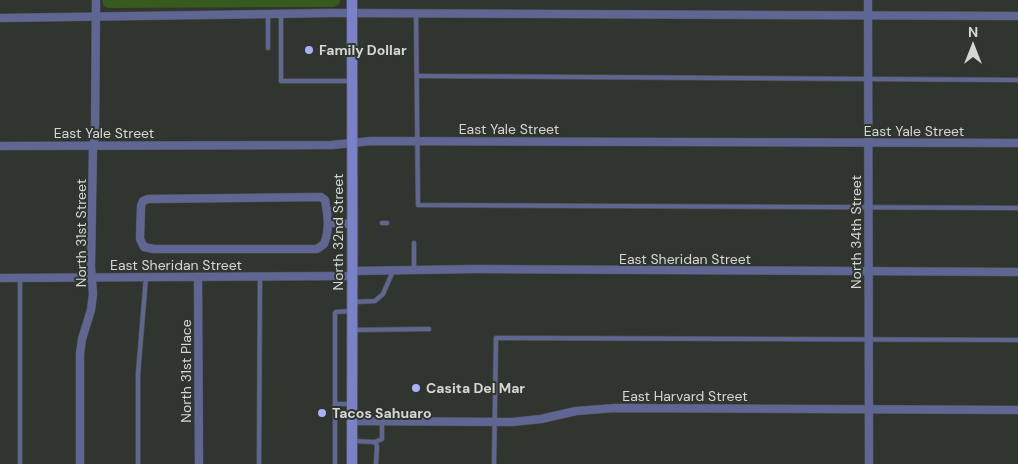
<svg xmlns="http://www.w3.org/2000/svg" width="1018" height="464" viewBox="0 0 1018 464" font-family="'DM Sans',sans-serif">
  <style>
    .green { fill: #375a1e }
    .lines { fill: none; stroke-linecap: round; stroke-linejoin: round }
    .service-casing { stroke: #4e524d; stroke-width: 5.5 }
    .minor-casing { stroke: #4e524d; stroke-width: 9 }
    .secondary-casing { stroke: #4e524d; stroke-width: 12 }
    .service { stroke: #606693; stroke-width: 4 }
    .minor { stroke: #606693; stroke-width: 8 }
    .secondary { stroke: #7982c9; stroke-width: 10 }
    .poi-dot { fill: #a7b1fc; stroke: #31352f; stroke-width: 2 }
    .labels { text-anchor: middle; stroke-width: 4; stroke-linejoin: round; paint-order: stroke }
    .poi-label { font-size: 14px; font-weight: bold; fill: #d4d7d3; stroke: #31352f; text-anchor: start }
    .street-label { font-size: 14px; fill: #d4d7d3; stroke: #31352f }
  </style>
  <rect width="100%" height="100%" fill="#31352f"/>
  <!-- green -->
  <polygon class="green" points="102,0 340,0 339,4 334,7 108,8 104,6"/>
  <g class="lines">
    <defs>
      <g id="service">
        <polyline points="268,14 268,48"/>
        <polyline points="281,14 281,81 352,81"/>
        <polyline points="416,14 418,205 1018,208"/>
        <polyline points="417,76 1018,80"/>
        <polyline points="382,223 387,223"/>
        <polyline points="414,243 414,270"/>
        <polyline points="20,278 20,464"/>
        <polyline points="354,302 375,301 383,294 393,271"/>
        <polyline points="353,330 429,329"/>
        <polyline points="335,404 350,404"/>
        <polyline points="352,441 375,442 377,446 376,464"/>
        <polyline points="375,442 382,439 382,421"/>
        <polyline points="138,464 138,374 146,277"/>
        <polyline points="259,464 260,277"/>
        <polyline points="335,464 335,313 336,312 352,311"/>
        <polyline points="494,464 496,338 1018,340"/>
      </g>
      <g id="minor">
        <polyline points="868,0 869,464"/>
        <polyline points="0,18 331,13 1018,16"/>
        <polyline points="0,146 332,145 371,141 1018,143"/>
        <path d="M321 197 325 200C328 216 330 229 324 244L317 249H154L144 247 140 239 141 206 143 201 148 199Z"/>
        <polyline points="329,223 352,224"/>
        <polyline points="352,271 477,269 1018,272"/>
        <polyline points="198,277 199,464"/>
        <polyline points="0,278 352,276"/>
        <polyline points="353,421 512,422 541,419 576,411 615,408 1018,410"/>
        <polyline points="80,464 80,354 82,339 91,310 93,294 91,267 93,145 95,137 96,0"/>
      </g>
      <path id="secondary" d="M352 0C352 155 353 309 352 464"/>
    </defs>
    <!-- service casing -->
    <use href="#service" class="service-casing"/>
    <!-- minor casing -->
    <use href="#minor" class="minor-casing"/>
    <!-- secondary casing -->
    <use href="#secondary" class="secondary-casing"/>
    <!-- service -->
    <use href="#service" class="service"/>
    <!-- minor -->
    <use href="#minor" class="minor"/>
    <!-- secondary -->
    <use href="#secondary" class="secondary"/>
  </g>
  <!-- markers -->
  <g class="poi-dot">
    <circle cx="309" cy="50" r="5"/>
    <circle cx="416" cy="388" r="5"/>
    <circle cx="322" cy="413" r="5"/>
  </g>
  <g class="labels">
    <!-- poi labels -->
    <g class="poi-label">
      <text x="319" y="55">Family Dollar</text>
      <text x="426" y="393">Casita Del Mar</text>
      <text x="332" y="418">Tacos Sahuaro</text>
    </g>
    <!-- street labels -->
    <g class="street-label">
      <text x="509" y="134">East Yale Street</text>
      <text x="914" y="136">East Yale Street</text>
      <text x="104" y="138">East Yale Street</text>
      <text transform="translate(338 232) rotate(-90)" y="5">North 32nd Street</text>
      <text transform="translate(856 232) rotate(-90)" y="5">North 34th Street</text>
      <text transform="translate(81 233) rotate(-90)" y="5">North 31st Street</text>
      <text x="685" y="264">East Sheridan Street</text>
      <text x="176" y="270">East Sheridan Street</text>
      <text transform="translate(186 371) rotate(-90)" y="5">North 31st Place</text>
      <text x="685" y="401">East Harvard Street</text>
    </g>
  </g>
  <!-- north arrow -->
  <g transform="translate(973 45)" stroke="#31352f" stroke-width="4" paint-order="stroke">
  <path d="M0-4L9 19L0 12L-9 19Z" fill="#d4d7d3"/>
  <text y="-8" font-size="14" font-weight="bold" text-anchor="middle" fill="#d4d7d3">N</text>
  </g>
</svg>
